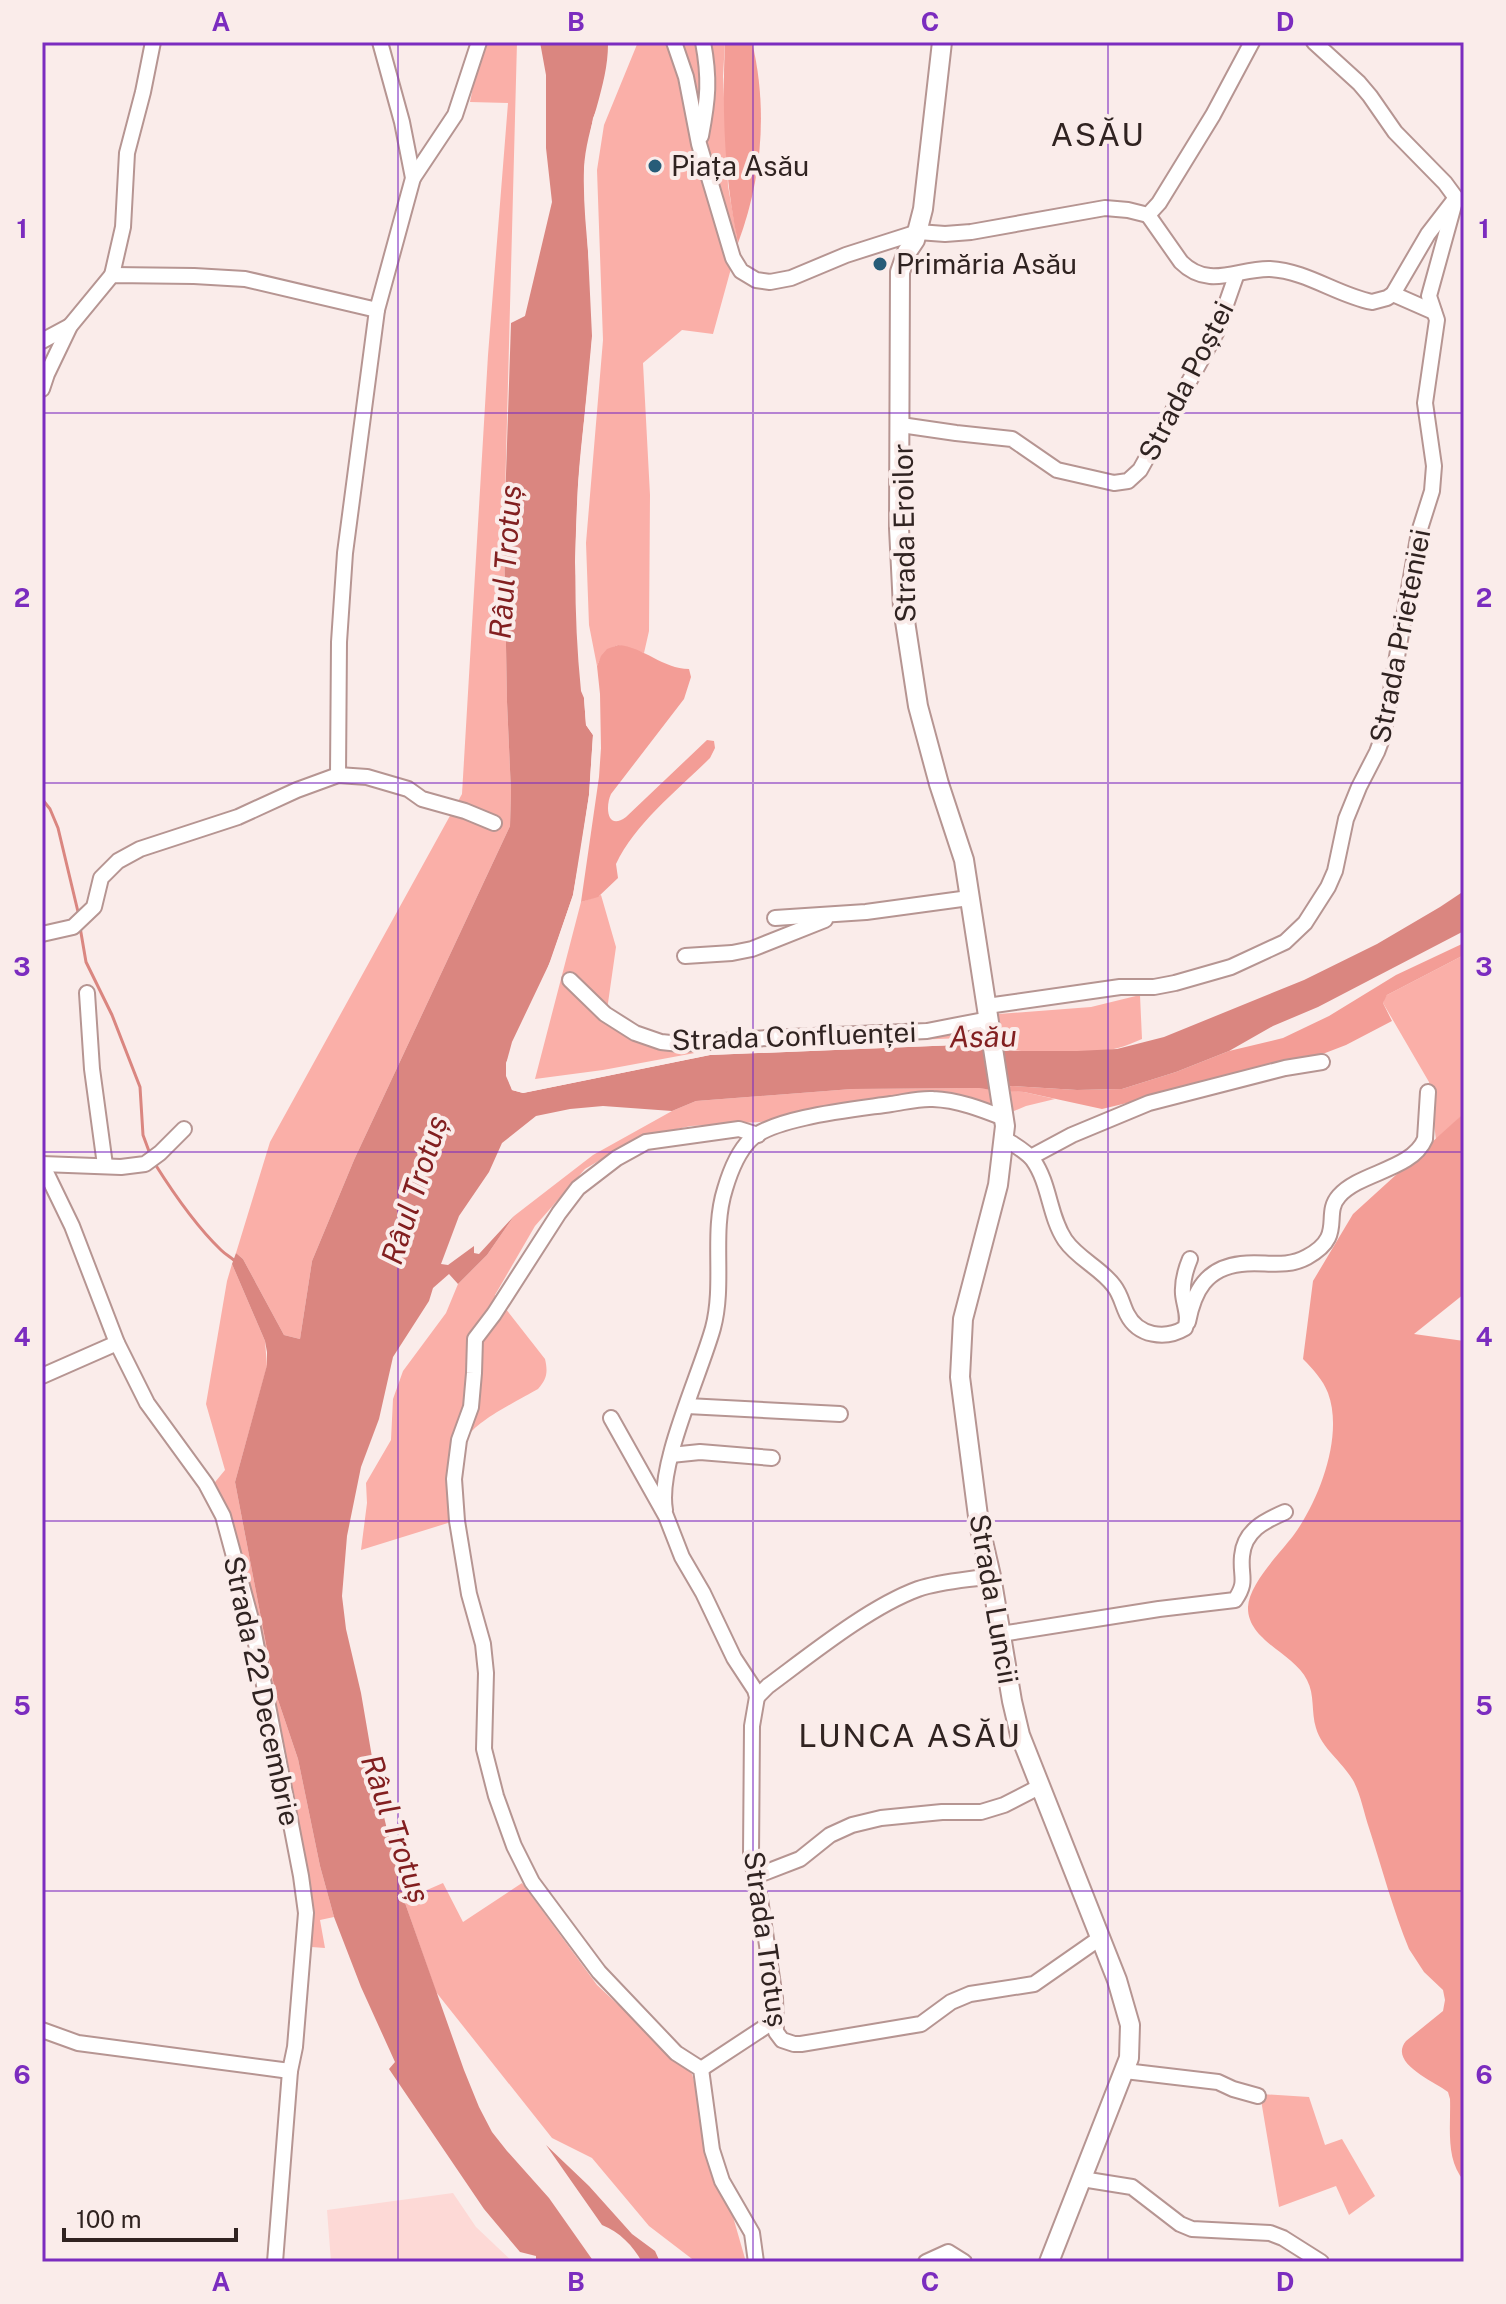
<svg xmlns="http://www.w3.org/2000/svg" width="1506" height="2304" viewBox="0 0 1506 2304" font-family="'Public Sans',sans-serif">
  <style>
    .built { fill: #fdd9d6 }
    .green { fill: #faafa8 }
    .forest { fill: #f39d96 }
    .water { fill: #da8680 }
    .pier { fill: #faecea }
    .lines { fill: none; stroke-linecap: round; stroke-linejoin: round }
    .stream { stroke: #da8680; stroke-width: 3 }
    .minor-casing { stroke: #b69592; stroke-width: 18 }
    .major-casing { stroke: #b69592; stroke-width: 22 }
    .minor { stroke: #fff; stroke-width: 14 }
    .major { stroke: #fff; stroke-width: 18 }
    .grid { fill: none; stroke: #7b2cbf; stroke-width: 2; stroke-opacity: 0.55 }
    .poi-dot { fill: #275c78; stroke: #faecea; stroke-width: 3 }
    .labels { text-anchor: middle; stroke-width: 8; stroke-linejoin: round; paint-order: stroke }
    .poi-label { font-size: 28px; fill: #302321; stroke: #faecea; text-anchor: start }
    .street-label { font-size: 28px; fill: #302321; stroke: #faecea }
    .water-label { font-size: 30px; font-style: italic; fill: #821f20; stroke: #faecea }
    .quarter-label { font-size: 32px; letter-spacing: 2px; fill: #302321; stroke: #faecea }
    .neatline { fill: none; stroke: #7b2cbf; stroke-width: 3 }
    .grid-label { font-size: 26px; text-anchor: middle; font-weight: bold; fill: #7b2cbf }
  </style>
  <rect width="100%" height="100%" fill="#faecea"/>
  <!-- built -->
  <polygon class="built" points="453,2193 476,2227 513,2262 331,2262 327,2210"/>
  <!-- green -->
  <g class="green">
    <polygon points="482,42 517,42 504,534 507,702 511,792 510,826 354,1160 312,1261 300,1339 284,1335 243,1259 236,1253 270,1142 462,794 488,355 508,103 470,102"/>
    <path d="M638 42H725L723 76 728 186 738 243 713 334 682 330 643 363 650 495 649 631 644 653 618 645C606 650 602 654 597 666L589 625 586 543 603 340 597 170 604 125Z"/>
    <path d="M601 895 616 947 607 1010C629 1025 651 1035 678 1039L924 1026 985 1015 1091 1007 1140 995 1142 1039C1134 1042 1126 1046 1118 1048 1094 1055 993 1056 976 1039L963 1038 735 1047 711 1050 603 1070 535 1079 581 902Z"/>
    <polygon points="1464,955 1464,1113 1436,1140 1429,1082 1383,1003 1384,999 1387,995"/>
    <path d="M979 1088 1024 1092 1055 1099 1026 1106 1014 1111 993 1106 976 1110 930 1104 760 1122 691 1126 639 1137 585 1169 535 1226 495 1295 545 1359C548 1372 547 1379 538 1389 521 1399 475 1421 467 1438 457 1458 463 1496 464 1518L361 1550 367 1503 366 1483 391 1440 393 1399 403 1371 446 1313 458 1284 487 1255 514 1216 593 1155 672 1111 696 1101 852 1089Z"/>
    <polygon points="232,1264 265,1341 267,1366 235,1482 275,1691 298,1759 320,1866 334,1917 320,1920 325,1948 298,1946 300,1911 261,1697 211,1487 225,1470 206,1404 227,1281"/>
    <polygon points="443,1883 463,1922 522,1883 597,1985 692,2074 746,2262 696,2262 649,2226 592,2158 552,2138 436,1992 404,1900"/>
    <polygon points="1260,2094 1309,2097 1325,2145 1342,2139 1375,2196 1349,2215 1336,2186 1279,2207"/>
  </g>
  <!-- forest -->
  <g class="forest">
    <path d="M725 42H752C768 109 762 179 738 243 724 177 722 109 725 42Z"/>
    <path d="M618 645C644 647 663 669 689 669L691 677 684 699 611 794C605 807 607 831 626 817L707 740 714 741 715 748 710 758C678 790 636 822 616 864L618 878 598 897 581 902 599 777 601 748 600 694 597 666 601 656 607 649Z"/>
    <polygon points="1464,943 1464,955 1387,995 1383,1003 1392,1021 1346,1045 1307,1060 1102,1109 1024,1092 992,1090 1012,1086 1077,1090 1122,1089 1176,1072 1229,1051 1283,1038 1329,1016 1396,975"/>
    <path d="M1464 1113V1294L1414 1334 1464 1341V2181C1445 2159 1451 2126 1450 2099L1448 2092C1434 2081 1388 2063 1406 2041L1443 2011 1445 2000 1443 1990 1424 1972 1409 1949C1393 1910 1382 1868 1369 1828 1364 1813 1361 1796 1354 1782 1343 1762 1322 1749 1316 1728 1311 1712 1315 1695 1307 1680 1294 1653 1247 1641 1248 1607 1249 1584 1279 1554 1293 1536 1319 1501 1344 1436 1328 1393 1323 1380 1313 1369 1303 1359L1313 1281 1353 1214Z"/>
  </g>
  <!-- water -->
  <g class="water">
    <path d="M540 42H608V44C608 87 586 127 584 169 582 226 595 283 592 339 589 388 581 436 578 485 574 554 574 622 581 691L584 698 586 725 593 735 589 795 573 895 551 960 512 1042 506 1064 512 1090 523 1093 710 1055 981 1044 1016 1051H1077L1117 1049 1164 1037 1304 980 1377 944 1440 907 1464 891V931L1318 1007 1273 1026 1229 1051 1176 1072 1122 1089 1077 1090 1012 1086 992 1090 979 1088 852 1089 696 1101 672 1111 603 1106 570 1109 536 1116 502 1143 489 1172 459 1216 441 1264 448 1265 474 1246V1253L479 1254 514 1216 487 1255 458 1284 449 1274 433 1288 429 1301 393 1357 379 1419 361 1467 347 1536 342 1596 346 1629 361 1693 378 1792 404 1900 464 2070 479 2107 492 2132 507 2151 549 2198 594 2262H536V2256L520 2252 484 2209 389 2069 395 2062 361 1987 334 1917 320 1866 298 1759 275 1691 235 1482 267 1365V1352L265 1341 232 1264 236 1253 243 1259 284 1335 300 1339 312 1261 354 1160 510 826 511 792 507 702 504 534 511 323 525 316 552 202 546 148V75Z"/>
    <path d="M546 2145 589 2186 632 2234 655 2251 660 2262H642C633 2246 620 2232 602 2225Z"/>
  </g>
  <!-- pier -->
  <g class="pier">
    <polygon points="605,90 597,119 588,168 596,336 582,485 579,619 575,562 578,485 592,336 584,168 593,118"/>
    <polygon points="586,694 590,724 597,735 593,796 577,896 555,962 538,996 573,895 580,856 589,795 593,735 586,725 584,698"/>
    <polygon points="529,1015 510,1064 510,1075 515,1087 523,1089 683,1056 734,1049 977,1040 981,1044 710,1055 523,1093 512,1090 506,1076 506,1063"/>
  </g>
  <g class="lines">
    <!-- stream -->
    <g class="stream">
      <polyline points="42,799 50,809 58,828 79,916"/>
      <polyline points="80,927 86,962 112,1015 140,1087 143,1135 150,1154"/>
      <path d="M155 1164C172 1191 198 1228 221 1250 226 1255 231 1257 236 1262"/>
    </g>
    <defs>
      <g id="minor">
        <polyline points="674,42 686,77 699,144 733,258 741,271 756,280 770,282 791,278 846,255 918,232 945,234 971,232 1105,208 1128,210 1148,215 1159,203 1213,115 1252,42"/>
        <polyline points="1314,42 1359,83 1370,96 1395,132 1445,183 1456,198"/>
        <path d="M701 136C708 99 710 79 703 42"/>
        <polyline points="413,178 455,115 479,42"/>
        <path d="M1148 215 1181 262C1209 290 1238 268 1270 269 1307 271 1337 295 1372 302L1387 298 1393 294 1428 234 1455 199"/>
        <polyline points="112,275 123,227 127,153 143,92 153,42"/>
        <polyline points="1393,294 1434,312"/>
        <polyline points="42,341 70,326"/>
        <polyline points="42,389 47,374 70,326 112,275 194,276 245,279 377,310 413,178 402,122 380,42"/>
        <polyline points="901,425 956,433 1012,439 1057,470 1114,483 1128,481 1140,470 1216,333 1236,276"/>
        <polyline points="338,775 339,642 345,553 377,310"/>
        <polyline points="775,918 866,912 969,898"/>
        <polyline points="42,934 73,927 94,907 101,878 118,861 140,849 238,817 297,790 338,775 367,777 408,789 422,799 465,811 494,823"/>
        <polyline points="685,956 732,953 752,949 825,920"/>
        <polyline points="570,980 605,1014 635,1033 661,1042 680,1044 767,1038 927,1031 989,1019"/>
        <polyline points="87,993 92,1069 105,1165"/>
        <polyline points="987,1006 1120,987 1154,987 1175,983 1231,967 1285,942 1305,923 1328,887 1335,871 1346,819 1359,787 1377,752 1383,736 1419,532 1432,491 1434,466 1425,403 1437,320 1429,296 1456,198"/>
        <path d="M1004 1138C1014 1145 1026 1151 1033 1160 1050 1184 1049 1216 1065 1240 1078 1259 1101 1268 1114 1286 1121 1295 1122 1304 1127 1314 1138 1336 1165 1340 1185 1328 1190 1317 1184 1306 1183 1294 1182 1281 1185 1271 1190 1259"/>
        <polyline points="1031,1157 1072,1135 1149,1103 1285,1068 1322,1062"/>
        <polyline points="42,1164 72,1226 117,1343 147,1403 206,1484 223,1516 252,1623 301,1876 306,1913 295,2047 290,2071 275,2262"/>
        <polyline points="42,1164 121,1167 145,1164 160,1153 184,1129"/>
        <path d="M1188 1322C1194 1291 1206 1268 1241 1264 1264 1261 1285 1269 1307 1257 1346 1236 1322 1215 1339 1196 1360 1172 1412 1170 1425 1139L1428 1092"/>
        <polyline points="42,1376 117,1343"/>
        <polyline points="687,1406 840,1414"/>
        <polyline points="611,1418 666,1516 682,1557 703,1593 734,1658 755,1690 757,1697 752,1726 751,1856 760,1899 775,1998 776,2032 782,2040 794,2044 801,2044 921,2024 951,2002 970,1994 1034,1984 1100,1938"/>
        <polyline points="671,1455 700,1452 772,1458"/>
        <path d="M665 1510C657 1465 700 1375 713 1328 725 1283 711 1233 725 1189 730 1172 738 1152 750 1140 773 1117 858 1109 891 1104 905 1102 920 1098 933 1099 958 1100 981 1109 1004 1118"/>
        <path d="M1001 1634 1159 1609 1235 1600C1248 1581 1240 1577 1242 1556 1244 1531 1264 1521 1285 1512"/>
        <path d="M757 1697 768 1686C810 1655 869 1607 918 1589 941 1581 967 1580 991 1576"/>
        <polyline points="756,1876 800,1859 830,1835 852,1825 881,1818 942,1812 981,1812 1004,1805 1039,1787"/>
        <polyline points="42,2030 78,2043 290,2071"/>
        <polyline points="701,2069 774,2021"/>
        <polyline points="1125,2071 1218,2082 1233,2089 1258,2096"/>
        <polyline points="1082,2179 1132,2187 1180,2224 1192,2229 1270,2233 1283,2238 1321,2262"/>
        <polyline points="756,2262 752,2233 722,2181 712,2150 701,2069 676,2053 599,1972 532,1882 514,1846 496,1796 484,1749 486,1673 483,1644 469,1594 457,1521 454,1479 459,1440 471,1407 474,1373 475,1339 494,1314 559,1213 578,1188 617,1158 646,1142 739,1129 758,1135"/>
        <polyline points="926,2262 948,2252 964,2262"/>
      </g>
      <polyline id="major" points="942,42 923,209 915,240 907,252 900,272 899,528 903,608 918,706 939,784 964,860 1005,1126 998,1185 963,1319 960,1377 979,1524 991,1576 1012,1701 1020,1735 1117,1980 1130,2025 1129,2058 1049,2262"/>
    </defs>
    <!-- minor casing -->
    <use href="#minor" class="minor-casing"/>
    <!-- major casing -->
    <use href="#major" class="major-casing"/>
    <!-- minor -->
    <use href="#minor" class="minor"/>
    <!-- major -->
    <use href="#major" class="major"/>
  </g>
  <!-- grid -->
  <path class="grid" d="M398 42V2262M753 42V2262M1108 42V2262M42 413H1464M42 783H1464M42 1152H1464M42 1521H1464M42 1891H1464"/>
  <!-- markers -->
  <g class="poi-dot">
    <circle cx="655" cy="166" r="8"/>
    <circle cx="880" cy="264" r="8"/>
  </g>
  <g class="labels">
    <!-- poi labels -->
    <g class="poi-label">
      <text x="671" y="176">Piața Asău</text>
      <text x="896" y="274">Primăria Asău</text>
    </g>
    <!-- street labels -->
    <g class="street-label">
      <text transform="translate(1186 381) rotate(-63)" y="10">Strada Poștei</text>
      <text transform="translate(904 533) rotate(-91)" y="10">Strada Eroilor</text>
      <text transform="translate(1400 636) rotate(-79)" y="10">Strada Prieteniei</text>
      <text transform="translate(794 1036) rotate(-2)" y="10">Strada Confluenței</text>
      <text transform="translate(994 1599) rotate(80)" y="10">Strada Luncii</text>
      <text transform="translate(262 1691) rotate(78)" y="10">Strada 22 Decembrie</text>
      <text transform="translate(766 1939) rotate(82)" y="10">Strada Trotuș</text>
    </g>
    <!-- water labels -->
    <g class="water-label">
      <text transform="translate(506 562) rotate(-86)" y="10">Râul Trotuș</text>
      <text transform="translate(983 1037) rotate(-1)" y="10">Asău</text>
      <text transform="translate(415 1190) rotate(-72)" y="10">Râul Trotuș</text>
      <text transform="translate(395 1829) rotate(71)" y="10">Râul Trotuș</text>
    </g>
    <!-- quarter labels -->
    <g class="quarter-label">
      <text x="1098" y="146">ASĂU</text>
      <text x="910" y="1747">LUNCA ASĂU</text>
    </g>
  </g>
  <!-- border -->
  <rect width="1506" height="2304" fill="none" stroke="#faecea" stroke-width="88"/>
  <!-- scale -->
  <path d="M64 2228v12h172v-12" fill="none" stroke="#302321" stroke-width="4"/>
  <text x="76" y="2228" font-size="24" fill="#302321" stroke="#faecea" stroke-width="6" paint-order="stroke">100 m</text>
  <rect x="44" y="44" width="1418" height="2216" class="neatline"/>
  <g class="grid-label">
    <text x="221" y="31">A</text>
    <text x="576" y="31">B</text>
    <text x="930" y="31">C</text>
    <text x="1285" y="31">D</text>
    <text x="22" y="238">1</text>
    <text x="1484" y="238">1</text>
    <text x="22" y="607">2</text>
    <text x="1484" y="607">2</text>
    <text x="22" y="976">3</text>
    <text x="1484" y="976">3</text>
    <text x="22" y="1346">4</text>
    <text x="1484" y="1346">4</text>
    <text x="22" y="1715">5</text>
    <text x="1484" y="1715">5</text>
    <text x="22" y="2084">6</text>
    <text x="1484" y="2084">6</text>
    <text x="221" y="2291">A</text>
    <text x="576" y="2291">B</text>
    <text x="930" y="2291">C</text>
    <text x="1285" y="2291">D</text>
  </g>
</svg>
